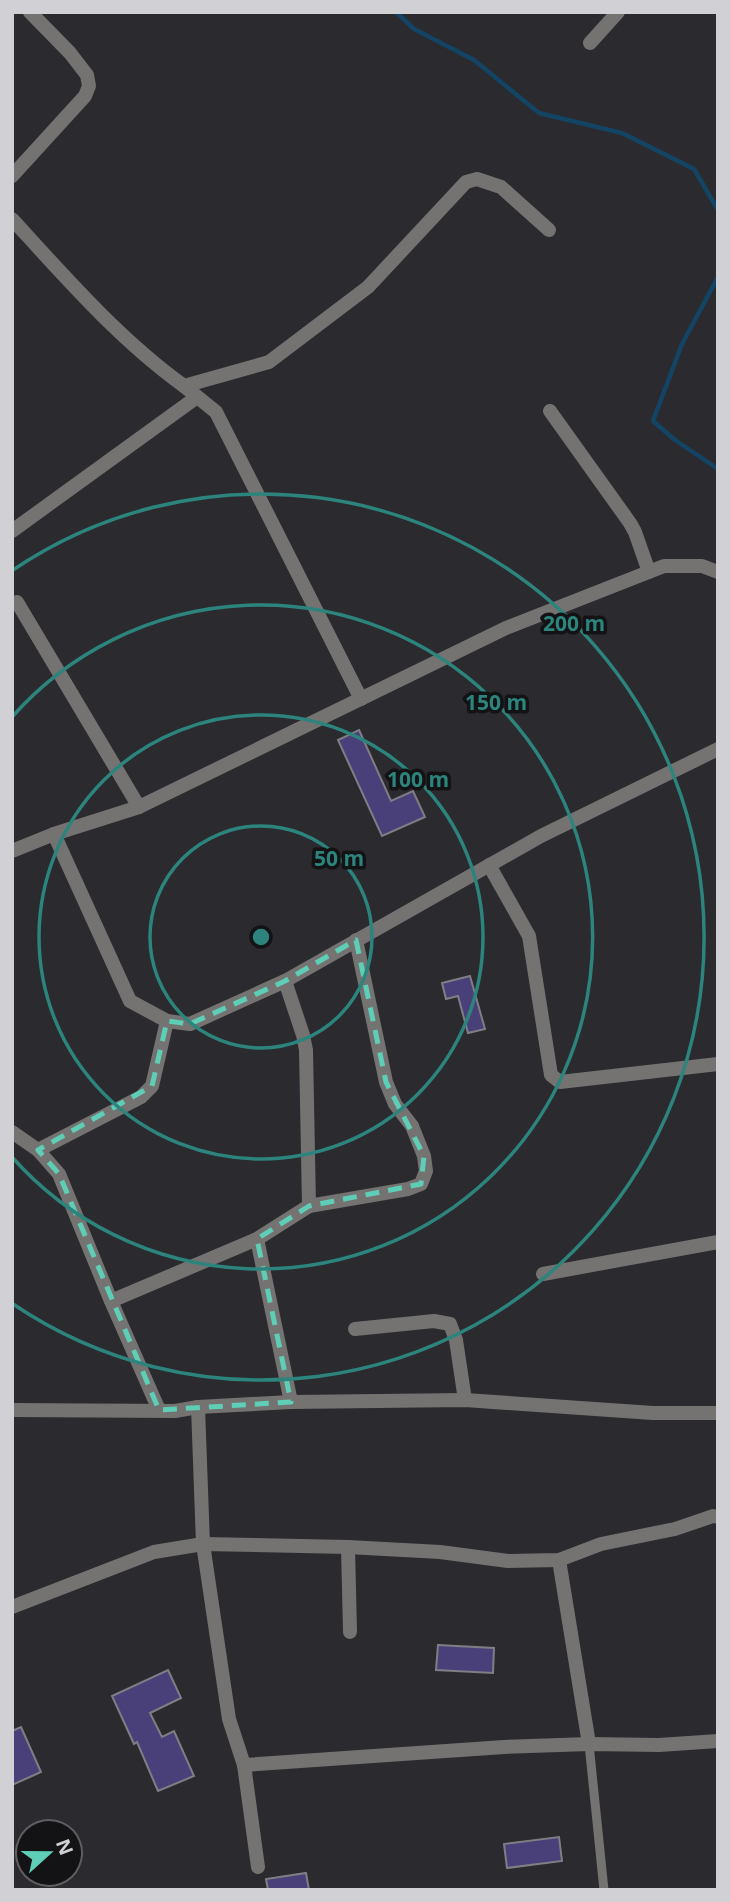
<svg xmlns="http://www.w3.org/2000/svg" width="730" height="1902" viewBox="0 0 730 1902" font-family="'Open Sans',sans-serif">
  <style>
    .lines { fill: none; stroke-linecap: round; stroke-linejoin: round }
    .stream { stroke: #144464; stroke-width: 4.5 }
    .building { fill: #4a4079; stroke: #7f7e85; stroke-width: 2 }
    .lane { stroke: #757371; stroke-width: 9 }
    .street { stroke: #757371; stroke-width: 14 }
    .marked { fill: none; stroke: #5eceb7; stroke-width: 5; stroke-dasharray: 14 9; stroke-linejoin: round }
    .ring { fill: none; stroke: #2c847d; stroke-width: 3.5 }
    .centre { fill: #2c847d; stroke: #131315; stroke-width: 3.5 }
    .ring-label { font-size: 21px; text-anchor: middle; font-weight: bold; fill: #2c847d; stroke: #131315; stroke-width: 7; stroke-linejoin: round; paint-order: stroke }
  </style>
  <rect width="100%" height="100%" fill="#2a2a2f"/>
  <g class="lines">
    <!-- stream -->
    <g class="stream">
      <polyline points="396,12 414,29 474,60 539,113 622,133 694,169 718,210"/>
      <polyline points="718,277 682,344 653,421 675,440 718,469"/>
    </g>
  </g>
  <!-- building -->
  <g class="building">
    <polygon points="359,730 391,801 413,791 425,817 382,836 338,740"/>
    <polygon points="470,976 485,1029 468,1033 458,996 446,999 442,983"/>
    <polygon points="438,1645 494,1648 493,1673 436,1670"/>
    <polygon points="168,1670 181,1698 150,1713 162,1737 174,1731 194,1776 158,1791 137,1742 134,1744 112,1696"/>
    <polygon points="21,1727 41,1772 12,1785 12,1731"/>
    <polygon points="559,1837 562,1861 507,1868 504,1844"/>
    <polygon points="306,1873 309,1890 268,1890 266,1879"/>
  </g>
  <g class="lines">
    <!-- lane -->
    <polyline class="lane" points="589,1744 604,1890"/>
    <!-- street -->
    <g class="street">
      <polyline points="590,43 618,12"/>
      <polyline points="12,176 85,96 89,86 87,75 70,53 30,12"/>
      <path d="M12 219C66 278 119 339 184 386L269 362 368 287 466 182 477 179 501 187 549 230"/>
      <polyline points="184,386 216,412 361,699"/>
      <polyline points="550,411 630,523 635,532 649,572"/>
      <polyline points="12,531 197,397"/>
      <polyline points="17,602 139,807"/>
      <polyline points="54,834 139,807 506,628 664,566 702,566 718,572"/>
      <polyline points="12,851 54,834 130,1001 167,1021 190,1024 285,981 541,836 718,749"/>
      <polyline points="489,865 529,936 551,1075 560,1082 718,1064"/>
      <polyline points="12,1132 38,1150 59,1174 111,1301 159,1410"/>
      <polyline points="38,1150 141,1097 152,1086 167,1021"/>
      <polyline points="309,1206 408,1189 421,1184 426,1171 424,1156 412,1126 395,1104 386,1082 356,940"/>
      <polyline points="257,1239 291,1402"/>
      <polyline points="543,1274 718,1242"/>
      <polyline points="111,1301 257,1239 309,1206 306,1050 303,1035 285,981"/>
      <polyline points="355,1329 434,1321 450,1324 456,1340 465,1400"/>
      <polyline points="198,1407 203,1544 229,1719 244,1765 258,1867"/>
      <polyline points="12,1410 175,1411 198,1407 291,1402 465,1400 653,1413 718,1413"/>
      <polyline points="348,1547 350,1632"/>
      <polyline points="559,1560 589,1744"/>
      <polyline points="12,1607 154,1552 203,1544 348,1547 440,1552 508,1561 559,1560 601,1544 675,1529 713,1516 718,1517"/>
      <polyline points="244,1765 504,1747 589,1744 659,1745 718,1741"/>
    </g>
  </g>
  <!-- marked area -->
  <path class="marked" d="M356 940 386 1082 424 1156 421 1184 309 1206 257 1239 291 1402 159 1410 59 1174 38 1150 152 1086 167 1021 190 1024 285 981Z"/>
  <!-- distance rings -->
  <g class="ring">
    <circle cx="261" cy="937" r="111"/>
    <circle cx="261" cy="937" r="222"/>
    <path d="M12 717A332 332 0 1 1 12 1157"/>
    <path d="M13 570A443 443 0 1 1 13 1304"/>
  </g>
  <circle cx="261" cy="937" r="10" class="centre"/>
  <g class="ring-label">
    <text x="574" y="631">200 m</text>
    <text x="496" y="710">150 m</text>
    <text x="418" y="787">100 m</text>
    <text x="339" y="866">50 m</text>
  </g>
  <!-- border -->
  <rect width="730" height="1902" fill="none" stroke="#d1d1d5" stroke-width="28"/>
  <!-- north arrow -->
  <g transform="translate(49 1853) rotate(69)"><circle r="33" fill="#131315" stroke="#5f5f62" stroke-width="2"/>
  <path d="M0-5L12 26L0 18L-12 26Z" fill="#5eceb7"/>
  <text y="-10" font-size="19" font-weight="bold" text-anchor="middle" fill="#d1d1d5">N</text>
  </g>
</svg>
